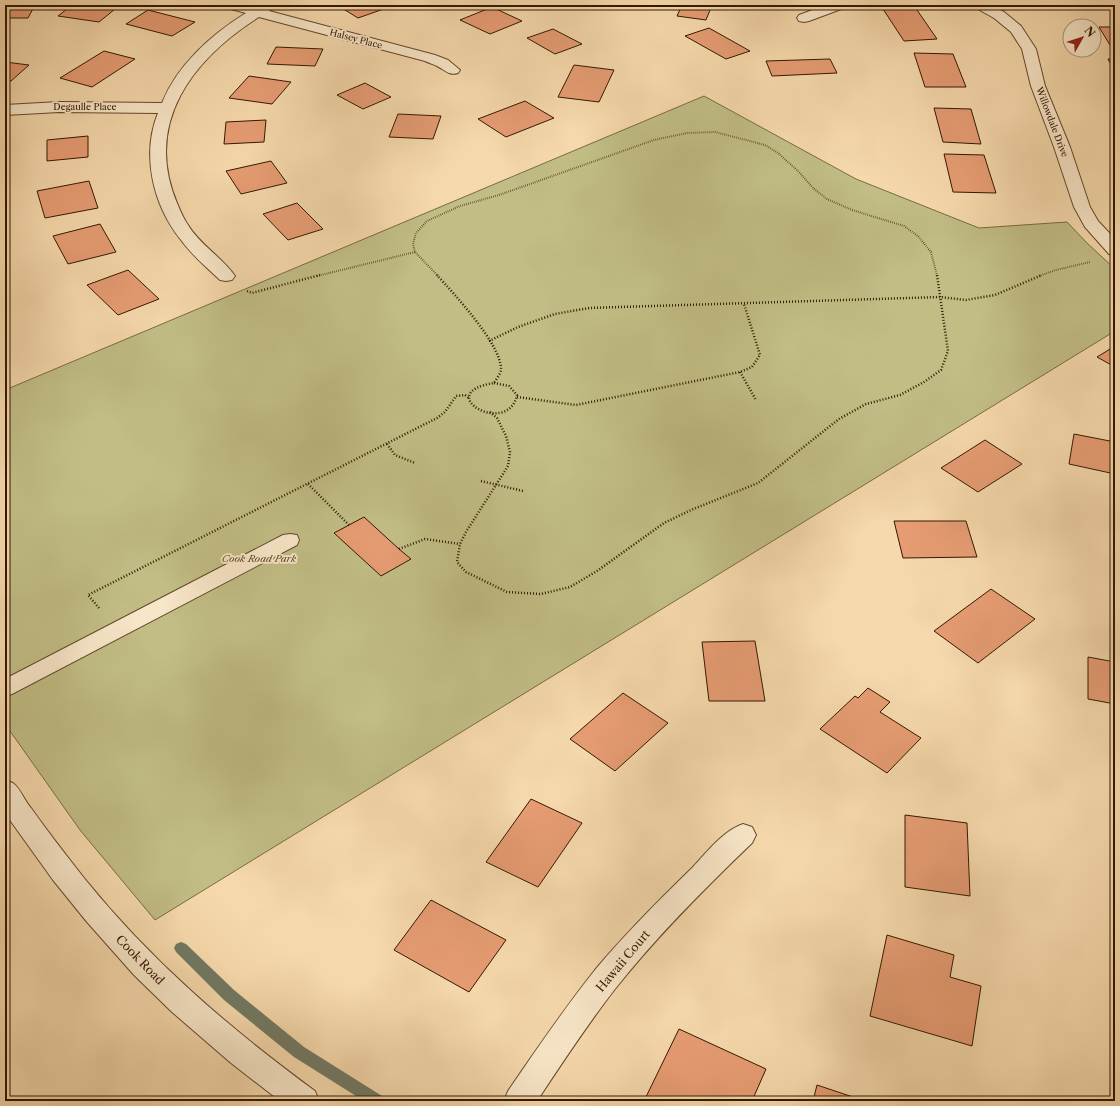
<svg xmlns="http://www.w3.org/2000/svg" width="1120" height="1106" viewBox="0 0 1120 1106" font-family="'Libre Caslon Text',serif">
  <style>
    .green { fill: #c1bd85; stroke: #7a6a42 }
    .lines { fill: none; stroke-linecap: round; stroke-linejoin: round }
    .stream { fill: #727964; fill-rule: evenodd }
    .building { fill: #e69c73; stroke: #341800 }
    .lane-casing { stroke: #64482b; stroke-width: 2 }
    .street-casing { stroke: #64482b; stroke-width: 2 }
    .path-far1 { stroke: #341800; stroke-width: 2; stroke-dasharray: 0.5 1.5; stroke-linecap: butt }
    .path { stroke: #341800; stroke-width: 2.5; stroke-dasharray: 1 2; stroke-linecap: butt }
    .lane { fill: #f8e6c8; fill-rule: evenodd }
    .street { fill: #f8e6c8; fill-rule: evenodd }
    .labels { text-anchor: middle; stroke-width: 3.5; stroke-linejoin: round; paint-order: stroke }
    .far-street-label { font-size: 9px; fill: #341800; stroke: #f8e6c8 }
    .park-label { font-size: 10px; font-style: italic; fill: #5e4a28; stroke: #f8e6c8 }
    .near-street-label { font-size: 12px; fill: #341800; stroke: #f8e6c8 }
  </style>
  <rect width="100%" height="100%" fill="#f5d8ab"/>
  <filter id="stains"><feTurbulence type="fractalNoise" baseFrequency=".005" numOctaves="4"/><feColorMatrix values="0 0 0 0 .2 0 0 0 0 .09 0 0 0 0 .02 0 0 0 .5 -.17"/></filter>
  <radialGradient id="worn" r=".72"><stop offset=".6" stop-color="#630" stop-opacity="0"/><stop offset="1" stop-color="#630" stop-opacity=".3"/></radialGradient>
  <!-- green -->
  <polygon class="green" points="704,96 856,179 979,228 1067,222 1087,243 1115,269 1115,331 155,920 80,830 5,724 5,390"/>
  <g class="lines">
    <!-- stream -->
    <polygon class="stream" points="181,942 186,944 234,990 304,1047 382,1096 385,1101 364,1101 294,1057 224,1000 176,952 174,948 176,944"/>
  </g>
  <!-- building -->
  <g class="building">
    <polygon points="5,5 35,5 28,18 5,18"/>
    <polygon points="72,5 120,5 99,22 58,16"/>
    <polygon points="337,5 395,5 358,18"/>
    <polygon points="682,5 712,5 706,20 677,16"/>
    <polygon points="492,7 522,21 490,34 460,20"/>
    <polygon points="915,7 937,39 904,41 883,9"/>
    <polygon points="148,10 195,22 172,36 126,24"/>
    <polygon points="1099,27 1115,27 1115,50 1113,50"/>
    <polygon points="709,28 750,51 726,59 685,36"/>
    <polygon points="553,29 582,44 555,54 527,38"/>
    <polygon points="276,47 323,49 315,66 267,64"/>
    <polygon points="104,51 135,59 92,87 60,78"/>
    <polygon points="914,53 953,54 966,87 925,87"/>
    <polygon points="830,59 837,73 772,76 766,61"/>
    <polygon points="1108,59 1115,59 1115,72"/>
    <polygon points="5,62 29,65 11,81 5,81"/>
    <polygon points="574,65 614,70 599,102 558,97"/>
    <polygon points="249,76 291,82 272,104 229,98"/>
    <polygon points="365,83 391,97 363,109 337,95"/>
    <polygon points="525,101 554,118 506,137 478,119"/>
    <polygon points="934,108 971,109 981,144 943,142"/>
    <polygon points="398,114 441,116 433,139 389,137"/>
    <polygon points="266,120 264,142 224,144 226,122"/>
    <polygon points="88,136 88,157 47,161 47,140"/>
    <polygon points="944,154 984,155 996,193 953,192"/>
    <polygon points="271,161 287,183 241,194 226,171"/>
    <polygon points="89,181 98,208 45,218 37,191"/>
    <polygon points="297,203 323,229 288,240 263,214"/>
    <polygon points="100,224 116,252 68,264 53,236"/>
    <polygon points="128,270 159,299 118,315 87,285"/>
    <polygon points="1115,346 1115,367 1097,357"/>
    <polygon points="1074,434 1115,442 1115,474 1069,464"/>
    <polygon points="985,440 1022,464 978,492 941,468"/>
    <polygon points="364,517 399,549 411,559 381,576 334,533"/>
    <polygon points="894,521 966,521 977,557 903,558"/>
    <polygon points="991,589 1035,619 978,663 934,631"/>
    <polygon points="755,641 765,701 709,701 702,642"/>
    <polygon points="1088,657 1115,662 1115,704 1088,699"/>
    <polygon points="868,688 890,702 880,712 921,738 887,773 820,729 855,696 858,698"/>
    <polygon points="623,693 668,723 615,771 570,739"/>
    <polygon points="531,799 582,823 538,887 486,862"/>
    <polygon points="905,815 967,823 970,896 905,887"/>
    <polygon points="431,900 506,940 469,992 394,950"/>
    <polygon points="887,935 954,955 950,977 981,986 972,1046 870,1016"/>
    <polygon points="679,1029 766,1069 752,1101 644,1101"/>
    <polygon points="817,1085 865,1101 813,1101"/>
  </g>
  <g class="lines">
    <defs>
      <polygon id="lane" points="290,534 297,535 299,540 297,545 12,694 5,696 5,679 283,535"/>
      <g id="street">
        <path d="M225 5H248L255 7 259 5H275L269 11 435 55 448 60 460 70 458 73C449 76 445 70 437 66 433 64 429 63 425 61L259 17C193 59 143 122 177 203 180 210 183 218 188 225 200 245 222 257 235 276L232 280 226 281 220 280C206 267 192 255 181 240 153 205 141 155 158 113L59 112 5 115V105L59 102 162 103C177 65 212 34 246 13L227 8Z"/>
        <polygon points="826,5 846,5 844,8 809,21 804,22 799,21 797,18 799,15"/>
        <polygon points="974,5 991,5 1004,12 1021,26 1036,49 1045,86 1070,147 1090,207 1098,221 1115,239 1115,255 1109,254 1085,227 1074,207 1054,147 1031,86 1022,49 1011,32 994,18 976,8"/>
        <path d="M5 781C7 781 12 782 14 784 19 787 26 803 31 808 48 832 66 855 84 878 151 961 229 1028 315 1091L319 1101H280L231 1063 172 1012 134 975 87 922 53 880 7 816 5 813Z"/>
        <path d="M743 824 752 827 756 835 752 843C704 889 656 937 615 989 587 1025 562 1063 537 1101H504L508 1091C536 1050 564 1009 595 970 625 934 659 900 693 867 707 852 723 831 743 824Z"/>
      </g>
    </defs>
    <!-- lane casing -->
    <use href="#lane" class="lane-casing"/>
    <!-- street casing -->
    <use href="#street" class="street-casing"/>
    <!-- path-far1 -->
    <g class="path-far1">
      <polyline points="317,276 415,252"/>
      <polyline points="438,276 415,252 413,244 416,233 427,221 460,206 499,195 654,140 687,133 715,132 765,145 778,153 798,171 813,188 827,199 852,210 904,226 918,236 931,252 937,276"/>
      <polyline points="1039,276 1056,270 1090,262"/>
    </g>
    <!-- path -->
    <g class="path">
      <path d="M437 275C454 294 501 344 501 369 501 374 496 379 494 383"/>
      <polyline points="247,291 252,293 320,275"/>
      <polyline points="489,341 518,327 555,314 589,308 940,297 966,300 995,295 1042,275"/>
      <polyline points="740,372 756,400"/>
      <path d="M494 383 509 386 517 395C508 438 430 393 494 383Z"/>
      <polyline points="517,397 576,405 740,372 752,367 760,355 744,304"/>
      <polyline points="490,412 497,418 506,436 510,452 508,466 466,532 460,544 457,562 466,572 507,592 541,594 570,587 597,571 664,523 691,510 758,483 839,419 866,404 900,395 924,382 941,370 948,351 937,275"/>
      <polyline points="387,444 395,455 415,463"/>
      <polyline points="481,481 523,491"/>
      <polyline points="308,484 349,525"/>
      <polyline points="399,549 425,539 460,544"/>
      <polyline points="99,608 88,595 437,418 445,412 456,396 465,395 469,398"/>
    </g>
    <!-- lane -->
    <use href="#lane" class="lane"/>
    <!-- street -->
    <use href="#street" class="street"/>
  </g>
  <g class="labels">
    <!-- far-street labels -->
    <g class="far-street-label">
      <text transform="translate(356 39) rotate(15)" y="3">Halsey Place</text>
      <text x="85" y="110">Degaulle Place</text>
      <text transform="translate(1052 122) rotate(69)" y="3">Willowdale Drive</text>
    </g>
    <!-- park labels -->
    <g class="park-label">
      <text x="259" y="562">Cook Road Park</text>
    </g>
    <!-- near-street labels -->
    <g class="near-street-label">
      <text transform="translate(140 960) rotate(46)" y="4">Cook Road</text>
      <text transform="translate(623 961) rotate(-50)" y="4">Hawaii Court</text>
    </g>
  </g>
  <!-- margin -->
  <rect width="1120" height="1106" fill="none" stroke="#f5d8ab" stroke-width="20"/>
  <rect x="6" y="6" width="1108" height="1094" fill="none" stroke="#341800" stroke-width="2"/>
  <rect x="10" y="10" width="1100" height="1086" fill="none" stroke="#341800"/>
  <!-- north arrow -->
  <g transform="translate(1082 38) rotate(51)"><circle r="19" fill="#f8e6c8" stroke="#aa9478"/>
  <path d="M0-3L7 15L0 10L-7 15Z" fill="#8f2418"/>
  <text y="-6" font-size="11" font-weight="bold" text-anchor="middle" fill="#341800">N</text>
  </g>
  <rect width="100%" height="100%" filter="url(#stains)"/>
  <rect width="100%" height="100%" fill="url(#worn)"/>
</svg>
